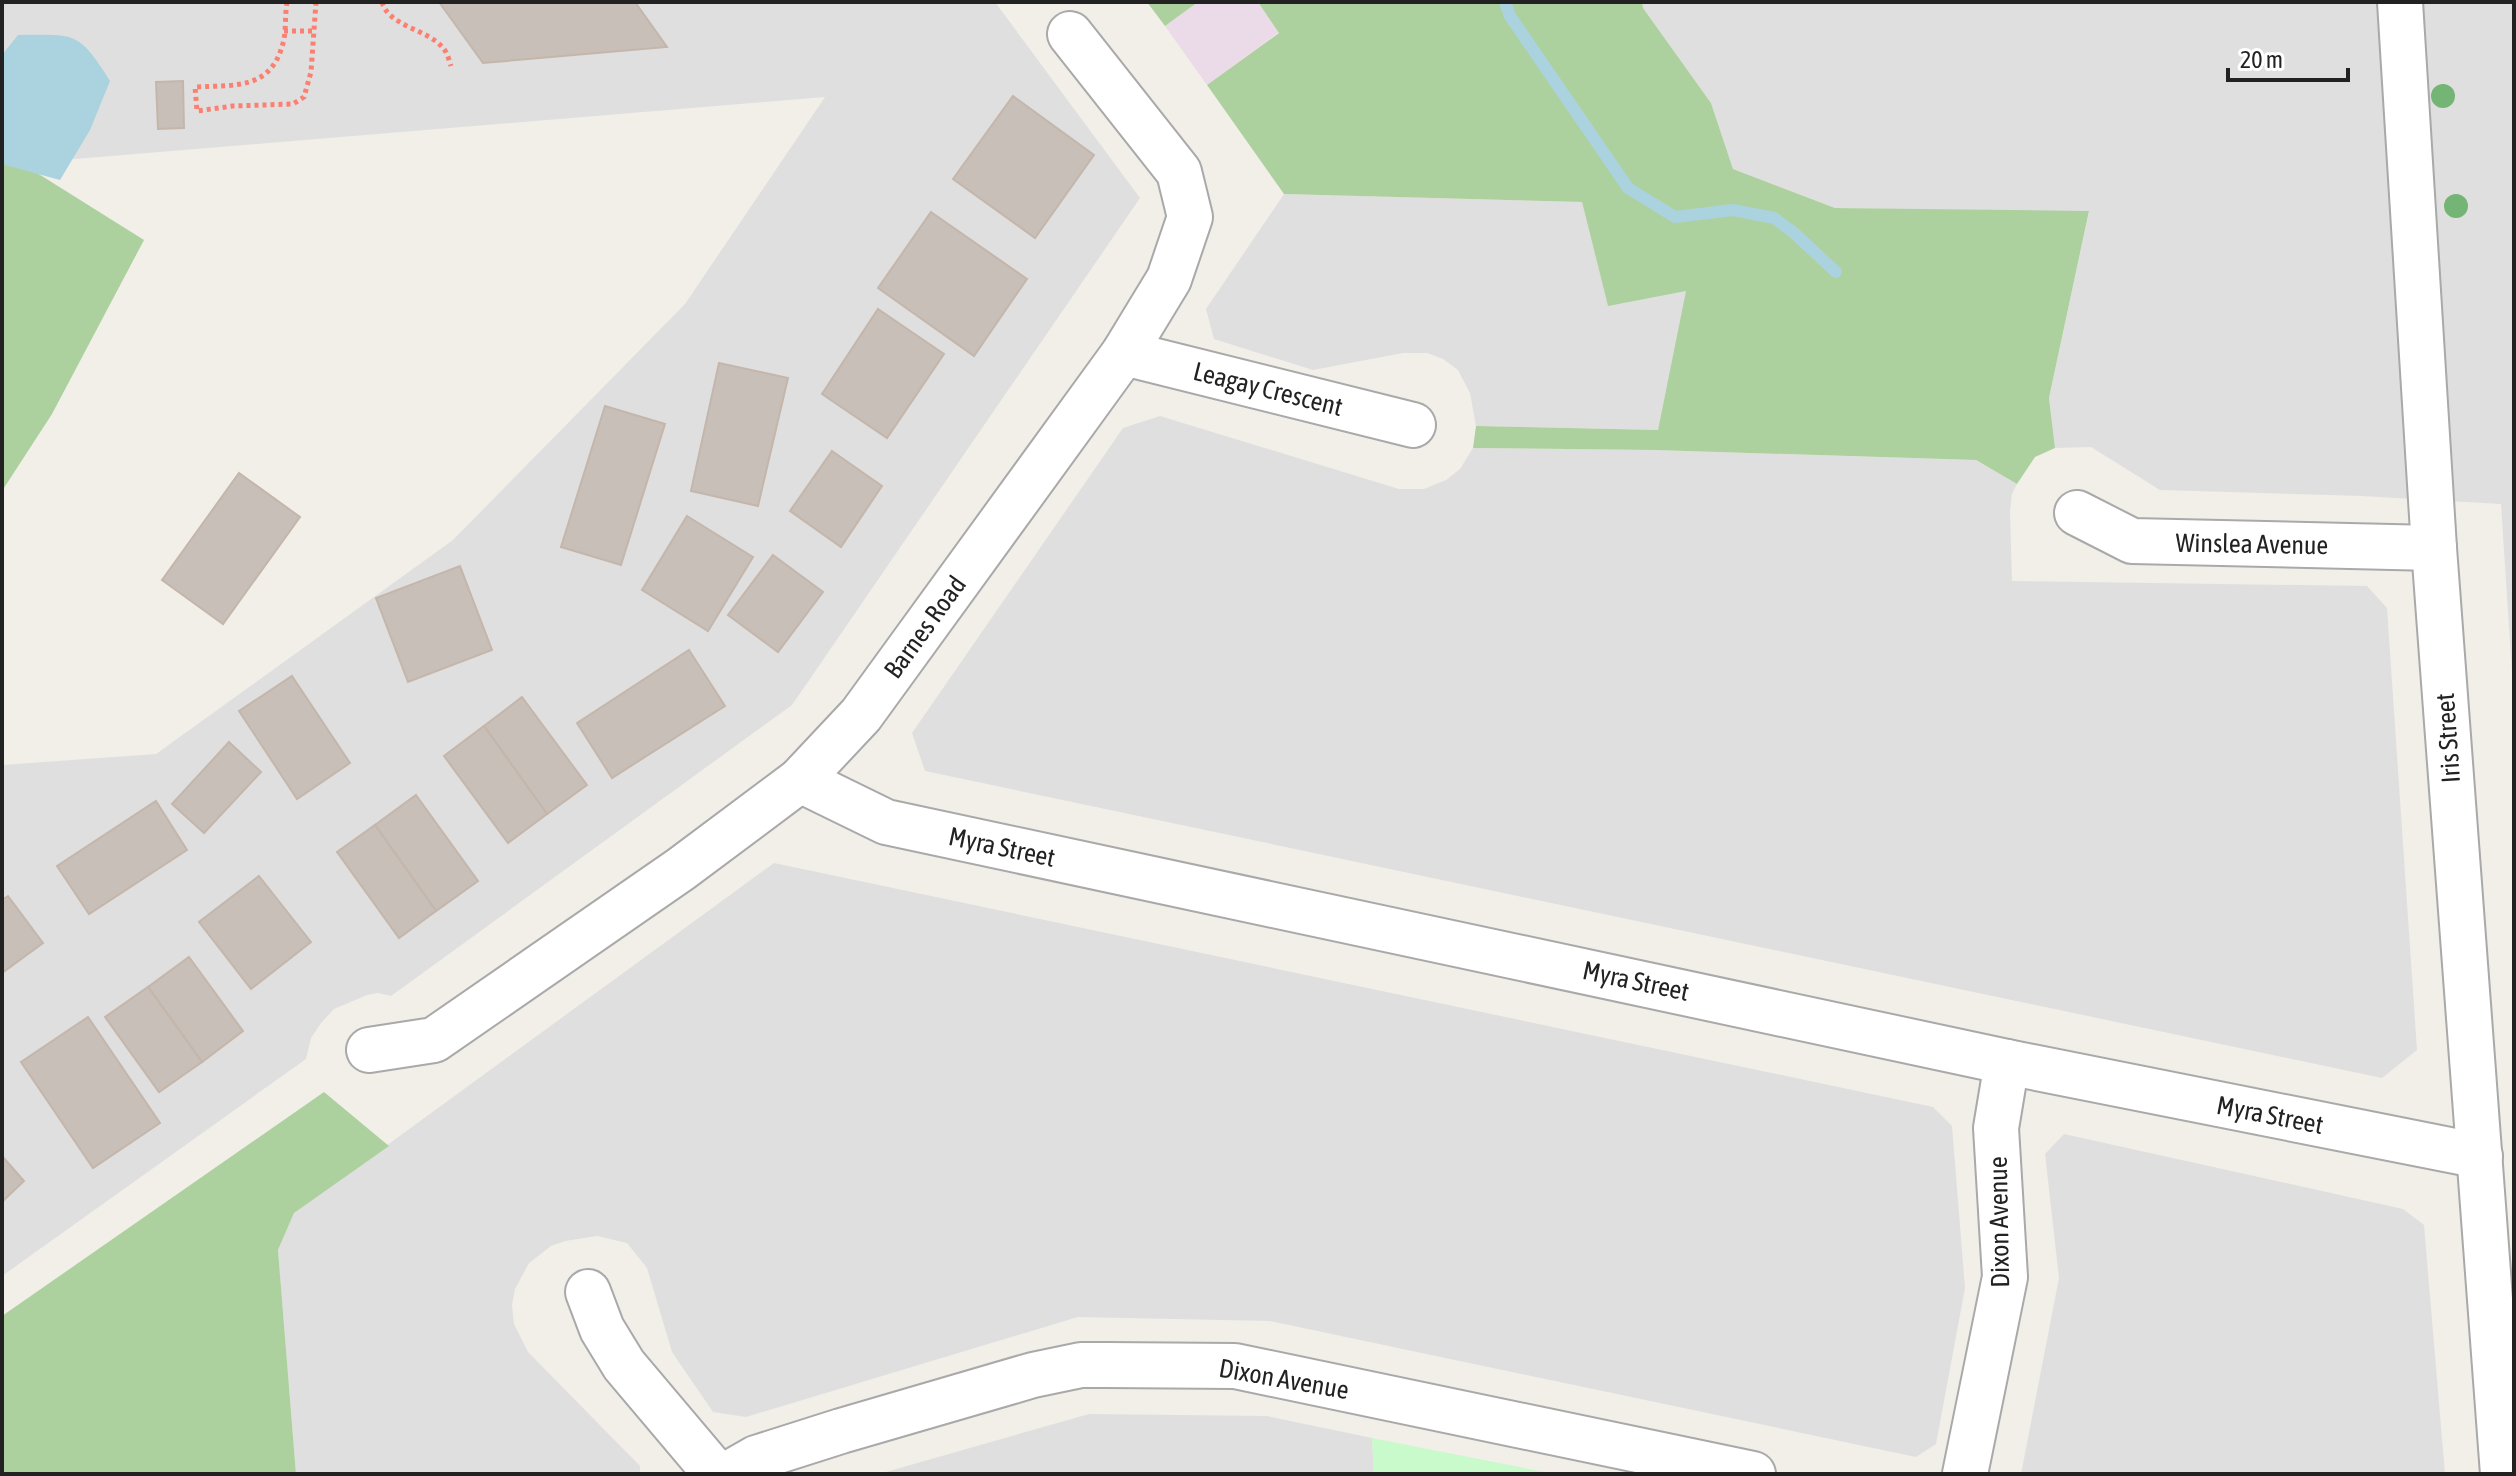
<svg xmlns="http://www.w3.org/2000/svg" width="2516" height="1476" viewBox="0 0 2516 1476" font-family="'Asap Condensed',sans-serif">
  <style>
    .residential { fill: #e0dfdf }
    .industrial { fill: #ebdbe8 }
    .forest { fill: #add19e }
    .park { fill: #c8facc }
    .water { fill: #aad3df }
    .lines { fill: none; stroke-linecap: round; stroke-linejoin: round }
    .stream { stroke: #aad3df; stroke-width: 12 }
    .building { fill: #c7bfb8; stroke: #c4b6ab; stroke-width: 2 }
    .minor-casing { stroke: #a9a9a9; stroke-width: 48 }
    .path { stroke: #fa8072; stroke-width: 5; stroke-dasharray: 4 4; stroke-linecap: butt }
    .minor { stroke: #fff; stroke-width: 44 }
    .tree { fill: #74b475 }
    .labels { text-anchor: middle; stroke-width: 8; stroke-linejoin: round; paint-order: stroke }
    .street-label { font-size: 26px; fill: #222; stroke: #fff }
  </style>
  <rect width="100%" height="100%" fill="#f2efe9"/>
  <!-- residential -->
  <g class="residential">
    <polygon points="2,2 995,2 1140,198 792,705 391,996 378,993 367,995 334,1009 321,1023 311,1038 306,1059 2,1276 2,765 156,754 453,540 685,304 825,97 2,165"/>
    <polygon points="1642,2 2514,2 2514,704 2501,504 2361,496 2160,490 2091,447 2055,448 2049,398 2089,212 1835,208 1733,169 1711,103 1643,8"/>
    <polygon points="1284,194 1582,202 1608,305 1687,290 1658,430 1476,426 1470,393 1458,370 1443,359 1427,353 1403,353 1313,370 1214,339 1206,309"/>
    <polygon points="1160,416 1399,489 1424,489 1446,480 1460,469 1473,448 1654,450 1976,460 2017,484 2012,494 2010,511 2012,581 2367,586 2387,608 2417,1050 2382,1078 925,771 912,733 1123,428"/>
    <polygon points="774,863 1933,1107 1952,1126 1965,1288 1936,1444 1916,1457 1270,1321 1078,1317 746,1417 713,1412 672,1352 647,1268 627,1243 597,1236 565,1241 551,1246 529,1263 515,1289 512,1305 514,1324 528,1352 640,1466 640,1474 296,1474 278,1250 294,1213"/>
    <polygon points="2064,1134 2403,1209 2424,1225 2445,1474 2021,1474 2059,1278 2045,1154"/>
    <polygon points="1089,1414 1267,1416 1372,1438 1374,1474 879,1474"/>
  </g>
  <!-- industrial -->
  <polygon class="industrial" points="1198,2 1258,2 1279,32 1207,85 1165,26"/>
  <!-- forest -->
  <g class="forest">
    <polygon points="1147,2 1198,2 1165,26"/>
    <polygon points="1258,2 1642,2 1643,8 1711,103 1733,169 1835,208 2089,211 2049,398 2055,448 2035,457 2017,484 1976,460 1654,450 1473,448 1476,426 1658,430 1686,291 1608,306 1582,202 1284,194 1207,85 1279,33"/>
    <polygon points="2,151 144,240 52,414 2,491"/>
    <polygon points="324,1092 389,1146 294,1213 278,1250 296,1474 2,1474 2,1316"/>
  </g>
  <!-- park -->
  <polygon class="park" points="1372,1438 1555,1474 1374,1474"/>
  <!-- water -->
  <path class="water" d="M18 35C75 35 78 30 110 81L90 130 60 180 5 165 2 159V55Z"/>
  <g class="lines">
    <!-- stream -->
    <polyline class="stream" points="1505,2 1510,16 1628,188 1675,217 1733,210 1774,218 1793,232 1836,272"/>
  </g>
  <!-- building -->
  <g class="building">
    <polygon points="439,2 635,2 667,47 483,63"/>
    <polygon points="183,81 184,128 158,129 156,82"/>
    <polygon points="1013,96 1094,155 1035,238 953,179"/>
    <polygon points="931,212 1027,279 974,356 878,288"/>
    <polygon points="878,309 944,354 887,438 822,394"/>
    <polygon points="719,363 788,378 758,506 691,491"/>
    <polygon points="605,406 665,424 621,565 561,547"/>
    <polygon points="832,451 882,486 841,547 790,511"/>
    <polygon points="239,473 300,517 223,624 162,580"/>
    <polygon points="687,516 753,557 708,631 642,590"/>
    <polygon points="773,555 823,592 778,652 728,615"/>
    <polygon points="460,566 492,650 408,682 376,598"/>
    <polygon points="689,650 725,706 612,778 577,723"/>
    <polygon points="292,676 350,763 297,799 239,711"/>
    <polygon points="522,697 587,785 547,814 484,726"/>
    <polygon points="484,726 547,814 508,843 444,756"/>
    <polygon points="229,742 261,772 204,833 172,804"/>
    <polygon points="416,795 478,881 436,911 375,825"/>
    <polygon points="156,801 187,850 89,914 57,866"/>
    <polygon points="375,825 436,911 399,938 337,852"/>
    <polygon points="259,876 311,942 251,989 199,922"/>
    <polygon points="8,896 43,943 2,973 2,900"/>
    <polygon points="189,957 243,1031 202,1062 148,987"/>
    <polygon points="148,987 202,1062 159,1092 105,1017"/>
    <polygon points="88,1017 160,1123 93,1168 21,1062"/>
    <polygon points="2,1156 24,1181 2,1202"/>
  </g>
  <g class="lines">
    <defs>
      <g id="minor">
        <polyline points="2400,2 2434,548 2503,1474"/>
        <polyline points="1124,353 1413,425"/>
        <polyline points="2077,513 2132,541 2434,548"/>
        <polyline points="800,780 886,822 2007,1062 2480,1156"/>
        <polyline points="369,1050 434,1040 681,869 800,780 861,715 1124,353 1169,279 1190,217 1179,172 1070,34"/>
        <polyline points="588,1292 602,1329 624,1365 716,1474"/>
        <polyline points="728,1474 756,1458 841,1431 1033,1375 1081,1365 1106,1365 1235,1366 1753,1474"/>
        <polyline points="1965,1474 2005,1277 1996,1128 2007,1062"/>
      </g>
    </defs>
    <!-- minor casing -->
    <use href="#minor" class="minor-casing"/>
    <!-- path -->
    <g class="path">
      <path d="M287 2C285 14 286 28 284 39 273 90 237 85 195 87L197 111 233 106 293 104 304 97 311 72 316 2"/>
      <path d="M382 2C389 27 428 29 443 48 447 52 449 60 451 66"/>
      <polyline points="284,31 315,31"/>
    </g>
    <!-- minor -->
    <use href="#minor" class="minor"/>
  </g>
  <!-- trees -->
  <g class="tree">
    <circle cx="2443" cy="96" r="12"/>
    <circle cx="2456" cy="206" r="12"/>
  </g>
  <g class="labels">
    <!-- street labels -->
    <g class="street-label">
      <text transform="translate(1268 389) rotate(14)" y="9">Leagay Crescent</text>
      <text transform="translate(2252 544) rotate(1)" y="9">Winslea Avenue</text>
      <text transform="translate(925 627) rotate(-54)" y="9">Barnes Road</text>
      <text transform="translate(2448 738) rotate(-94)" y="9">Iris Street</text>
      <text transform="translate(1002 847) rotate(12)" y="9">Myra Street</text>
      <text transform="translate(1636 981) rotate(12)" y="9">Myra Street</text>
      <text transform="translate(2270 1115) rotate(11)" y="9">Myra Street</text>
      <text transform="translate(1999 1222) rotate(-91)" y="9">Dixon Avenue</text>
      <text transform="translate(1284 1379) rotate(10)" y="9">Dixon Avenue</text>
    </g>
  </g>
  <!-- border -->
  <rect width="2516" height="1476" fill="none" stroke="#222222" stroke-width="8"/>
  <!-- scale -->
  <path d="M2228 68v12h120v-12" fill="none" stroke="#222222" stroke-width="4"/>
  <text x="2240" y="68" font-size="24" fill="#222222" stroke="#ffffff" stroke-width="6" paint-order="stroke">20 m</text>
</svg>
